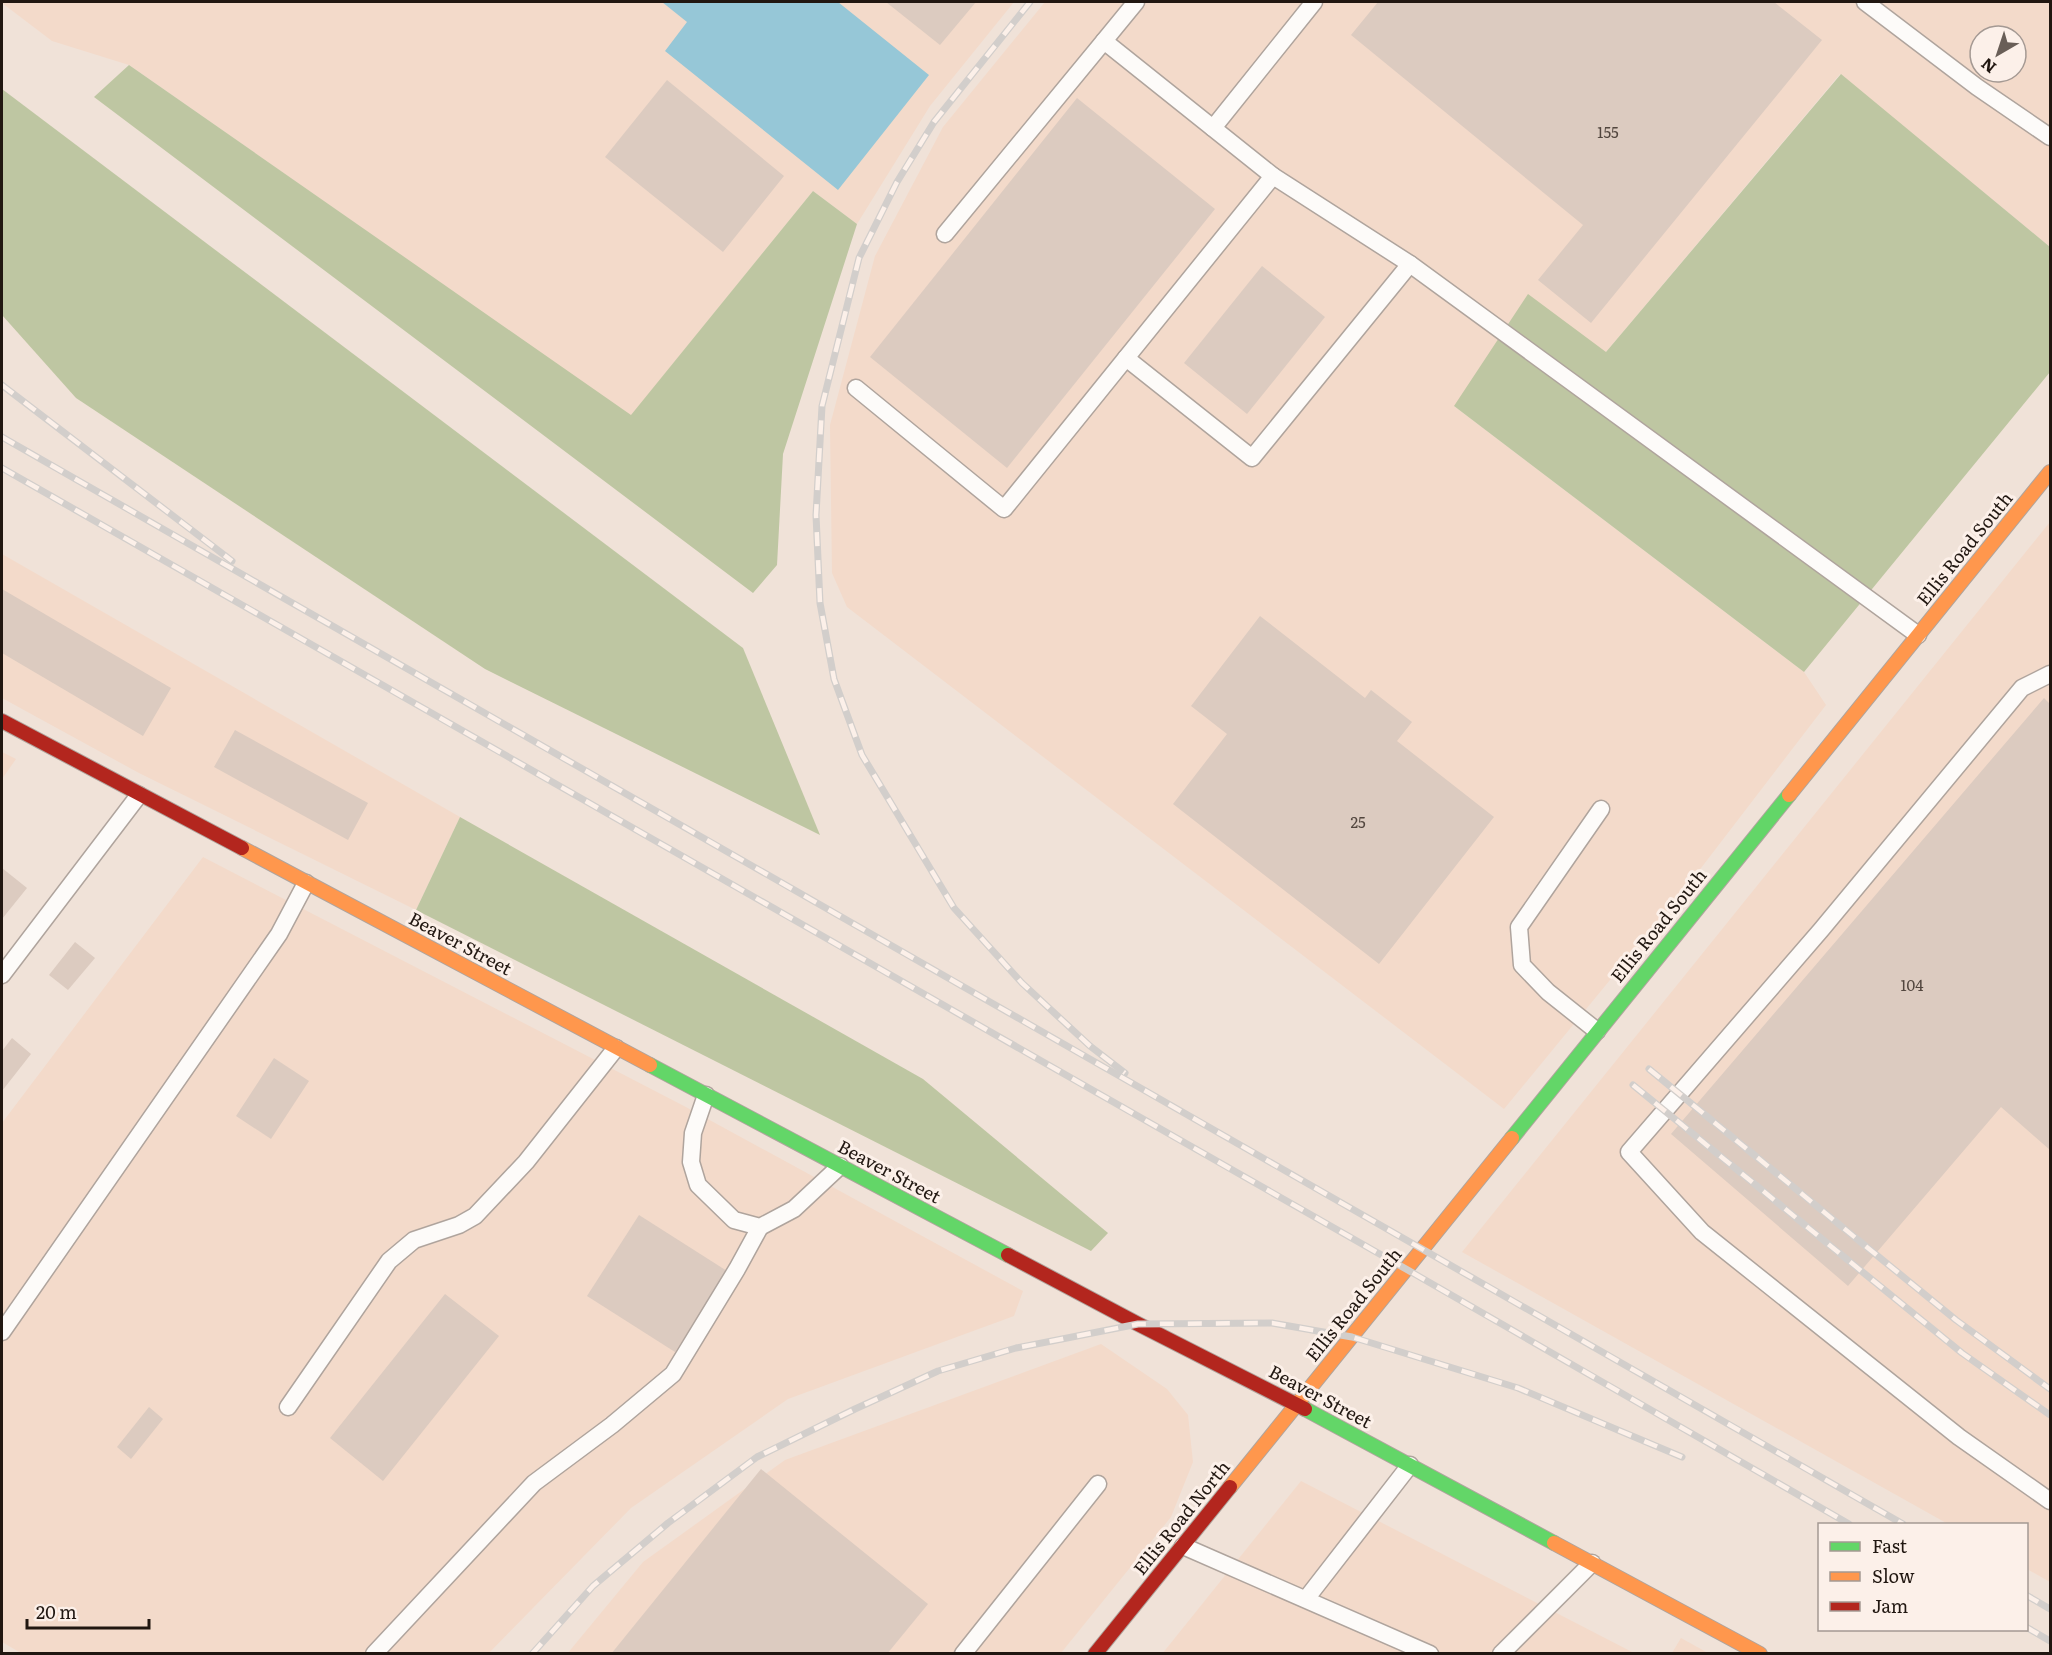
<svg xmlns="http://www.w3.org/2000/svg" width="2052" height="1655" viewBox="0 0 2052 1655" font-family="Literata,serif">
  <style>
    .built { fill: #f3daca; fill-rule: evenodd }
    .forest { fill: #bec6a2 }
    .water { fill: #96c7d7 }
    .building { fill: #dccbc0 }
    .lines { fill: none; stroke-linecap: round; stroke-linejoin: round }
    .lane-casing { stroke: #afa49d; stroke-width: 19 }
    .fast-casing { stroke: #afa49d; stroke-width: 16 }
    .slow-casing { stroke: #afa49d; stroke-width: 16 }
    .jam-casing { stroke: #afa49d; stroke-width: 16 }
    .lane { stroke: #fdfbf9; stroke-width: 16 }
    .fast { stroke: #63d668; stroke-width: 14 }
    .slow { stroke: #ff974d; stroke-width: 14 }
    .jam { stroke: #b3261e; stroke-width: 14 }
    .rail-casing { stroke: #d2cecb; stroke-width: 7 }
    .rail { stroke: #fcf0e9; stroke-width: 4.5; stroke-dasharray: 14; stroke-linecap: butt }
    .labels { text-anchor: middle; stroke-width: 6; stroke-linejoin: round; paint-order: stroke }
    .number-label { font-size: 15px; fill: #52463e }
    .street-label { font-size: 18px; fill: #211711; stroke: #fcf0e9 }
  </style>
  <rect width="100%" height="100%" fill="#f0e2d8"/>
  <!-- built -->
  <g class="built">
    <polygon points="2,2 1014,2 930,106 857,224 813,191 631,416 129,65 52,41 2,3"/>
    <path d="M1045 2H2050V247L1840 74 1606 352 1454 406 1804 672 1826 705 1688 885 1504 1109 847 607 832 573 830 425 875 256 943 127ZM1980 36H2016V72H1980Z"/>
    <polygon points="2050,522 2050,1582 2027,1569 2026,1524 1948,1524 1462,1252"/>
    <polygon points="2,554 460,817 416,910 139,773 2,698"/>
    <polygon points="2,752 16,759 2,779"/>
    <polygon points="203,857 684,1106 1023,1291 1014,1316 788,1399 631,1508 489,1653 21,1653 2,1642 2,1123"/>
    <polygon points="1101,1344 1167,1389 1188,1415 1193,1462 1171,1517 1061,1653 567,1654 643,1562 785,1460"/>
    <polygon points="1301,1481 1634,1653 1162,1654"/>
    <polygon points="1681,1638 1708,1653 1672,1653"/>
  </g>
  <!-- forest -->
  <g class="forest">
    <polygon points="129,65 631,415 813,191 857,224 783,454 777,565 753,593 94,97"/>
    <polygon points="1841,74 2050,247 2050,372 1804,672 1454,406 1528,294 1606,352"/>
    <polygon points="2,89 743,648 820,835 485,669 76,398 2,315"/>
    <polygon points="460,817 923,1079 1108,1233 1091,1251 416,910"/>
  </g>
  <!-- water -->
  <polygon class="water" points="662,2 838,2 929,75 838,190 665,51 687,22"/>
  <!-- building -->
  <g class="building">
    <polygon points="886,2 976,2 940,45"/>
    <polygon points="1378,2 1774,2 1822,40 1591,323 1538,280 1583,225 1351,35"/>
    <polygon points="667,80 784,176 723,252 605,157"/>
    <polygon points="1077,98 1215,209 1007,468 870,357"/>
    <polygon points="1262,266 1325,317 1247,414 1184,363"/>
    <polygon points="2,589 171,688 143,736 2,653"/>
    <polygon points="1260,616 1365,698 1371,690 1412,722 1397,741 1494,817 1379,964 1173,804 1227,734 1191,706"/>
    <polygon points="2044,698 2050,704 2050,1150 2001,1107 1848,1286 1671,1134"/>
    <polygon points="235,730 368,803 348,840 214,767"/>
    <polygon points="2,868 27,888 2,919"/>
    <polygon points="75,942 95,958 68,990 49,975"/>
    <polygon points="12,1038 31,1054 2,1091 2,1051"/>
    <polygon points="274,1058 309,1081 271,1139 236,1116"/>
    <polygon points="639,1215 727,1271 675,1352 587,1296"/>
    <polygon points="445,1294 499,1336 383,1481 330,1438"/>
    <polygon points="149,1407 163,1419 131,1459 117,1447"/>
    <polygon points="761,1469 928,1604 887,1654 611,1654"/>
  </g>
  <g class="lines">
    <defs>
      <g id="lane">
        <polyline points="1865,2 1977,87 2050,137"/>
        <polyline points="1104,41 1136,2"/>
        <polyline points="1213,128 1314,2"/>
        <polyline points="945,234 1104,41 1273,176"/>
        <polyline points="1126,358 1252,458 1410,264"/>
        <polyline points="856,388 1004,509 1273,176 1410,264 1918,635"/>
        <polyline points="2050,674 2022,688 1821,930 1629,1152 1702,1232 1959,1437 2050,1501"/>
        <polyline points="2,975 139,795"/>
        <polyline points="1597,1031 1548,992 1522,965 1519,927 1601,809"/>
        <polyline points="706,1095 693,1133 691,1162 698,1185 734,1220 760,1227 794,1209 840,1166"/>
        <polyline points="2,1332 279,934 306,883"/>
        <polyline points="288,1407 389,1261 414,1240 459,1225 475,1216 526,1162 616,1048"/>
        <polyline points="1183,1546 1430,1654"/>
        <polyline points="1306,1599 1410,1465"/>
        <polyline points="374,1654 534,1483 612,1425 673,1374 737,1269 760,1227"/>
        <polyline points="963,1654 1098,1484"/>
        <polyline points="1501,1654 1592,1563"/>
      </g>
      <g id="fast">
        <polyline points="650,1065 1008,1255"/>
        <polyline points="1512,1138 1789,795"/>
        <polyline points="1305,1409 1554,1543"/>
      </g>
      <g id="slow">
        <polyline points="1789,795 2050,472"/>
        <polyline points="242,848 650,1065"/>
        <polyline points="1230,1487 1512,1138"/>
        <polyline points="1554,1543 1760,1654"/>
      </g>
      <g id="jam">
        <polyline points="2,721 242,848"/>
        <polyline points="1008,1255 1138,1324 1305,1409"/>
        <polyline points="1095,1654 1230,1487"/>
      </g>
    </defs>
    <!-- lane casing -->
    <use href="#lane" class="lane-casing"/>
    <!-- fast casing -->
    <use href="#fast" class="fast-casing"/>
    <!-- slow casing -->
    <use href="#slow" class="slow-casing"/>
    <!-- jam casing -->
    <use href="#jam" class="jam-casing"/>
    <!-- lane -->
    <use href="#lane" class="lane"/>
    <!-- fast -->
    <use href="#fast" class="fast"/>
    <!-- slow -->
    <use href="#slow" class="slow"/>
    <!-- jam -->
    <use href="#jam" class="jam"/>
    <defs>
      <g id="rail">
        <polyline points="1030,2 934,122 897,182 859,258 822,406 816,515 820,603 834,679 862,755 954,908 1022,983 1090,1046 1125,1073"/>
        <polyline points="2,385 232,561"/>
        <polyline points="2,437 1903,1524"/>
        <polyline points="2,468 1406,1269 1849,1524"/>
        <polyline points="1649,1069 1956,1320 2050,1389"/>
        <polyline points="1633,1085 1962,1353 2050,1415"/>
        <polyline points="2026,1595 2050,1609"/>
        <polyline points="2026,1627 2050,1641"/>
        <polyline points="532,1654 593,1586 668,1523 757,1457 855,1409 938,1371 1016,1348 1138,1324 1272,1323 1352,1337 1518,1388 1682,1457"/>
      </g>
    </defs>
    <!-- rail casing -->
    <use href="#rail" class="rail-casing"/>
    <!-- rail -->
    <use href="#rail" class="rail"/>
  </g>
  <g class="labels">
    <!-- number labels -->
    <g class="number-label">
      <text x="1608" y="138">155</text>
      <text x="1358" y="828">25</text>
      <text x="1912" y="991">104</text>
    </g>
    <!-- street labels -->
    <g class="street-label">
      <text transform="translate(1965 549) rotate(-51)" y="6">Ellis Road South</text>
      <text transform="translate(1659 926) rotate(-51)" y="6">Ellis Road South</text>
      <text transform="translate(460 944) rotate(28)" y="6">Beaver Street</text>
      <text transform="translate(889 1172) rotate(28)" y="6">Beaver Street</text>
      <text transform="translate(1354 1305) rotate(-51)" y="6">Ellis Road South</text>
      <text transform="translate(1320 1397) rotate(28)" y="6">Beaver Street</text>
      <text transform="translate(1182 1518) rotate(-51)" y="6">Ellis Road North</text>
    </g>
  </g>
  <!-- border -->
  <rect width="2052" height="1655" fill="none" stroke="#211711" stroke-width="6"/>
  <!-- legend -->
  <rect x="1818" y="1523" width="210" height="108" fill="#fcf0e9" stroke="#a49993" stroke-width="1.5"/>
  <rect x="1830" y="1542" width="30" height="9" fill="#63d668" stroke="#a49993" stroke-width="1.5"/>
  <text x="1872" y="1553" font-size="18" fill="#211711">Fast</text>
  <rect x="1830" y="1572" width="30" height="9" fill="#ff974d" stroke="#a49993" stroke-width="1.5"/>
  <text x="1872" y="1583" font-size="18" fill="#211711">Slow</text>
  <rect x="1830" y="1602" width="30" height="9" fill="#b3261e" stroke="#a49993" stroke-width="1.5"/>
  <text x="1872" y="1613" font-size="18" fill="#211711">Jam</text>
  <!-- north arrow -->
  <g transform="translate(1998 54) rotate(219)"><circle r="28" fill="#fcf0e9" stroke="#a49993" stroke-width="1.5"/>
  <path d="M0-4.5L10 22L0 15L-10 22Z" fill="#695e57"/>
  <text y="-9" font-size="16" font-weight="bold" text-anchor="middle" fill="#211711">N</text>
  </g>
  <!-- scale -->
  <path d="M27 1619v9h122v-9" fill="none" stroke="#211711" stroke-width="3"/>
  <text x="36" y="1619" font-size="18" fill="#211711" stroke="#fcf0e9" stroke-width="4.5" paint-order="stroke">20 m</text>
</svg>
